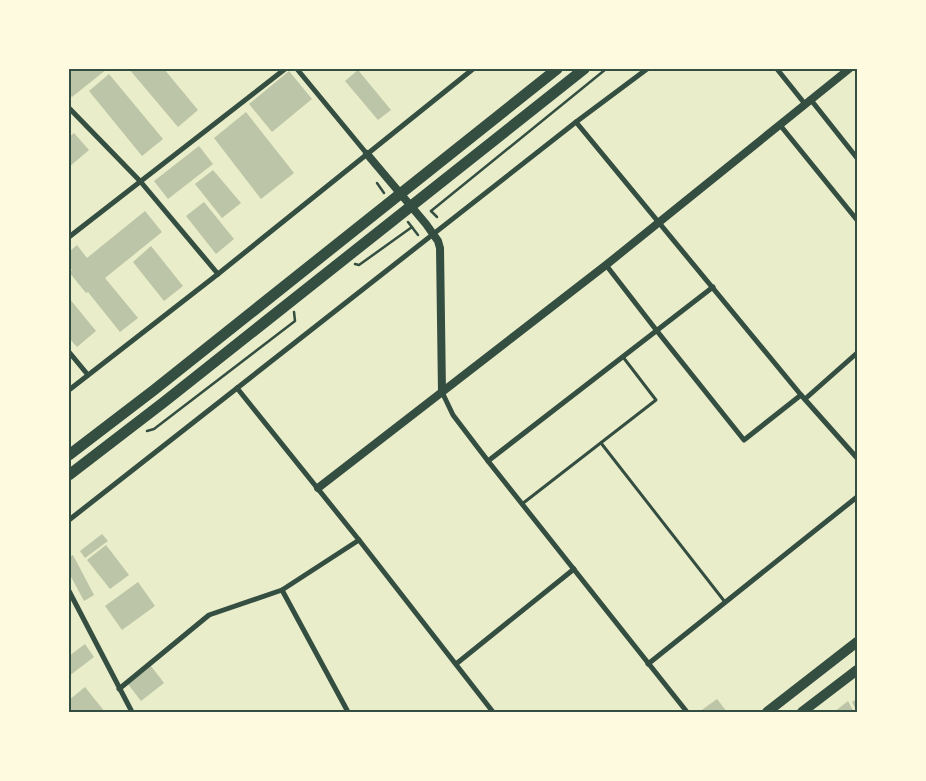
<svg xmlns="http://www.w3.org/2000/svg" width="926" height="781" viewBox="0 0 926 781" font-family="Arial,sans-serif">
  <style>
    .building { fill: #bcc5a7 }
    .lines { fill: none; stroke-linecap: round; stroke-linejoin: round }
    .path { stroke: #344e41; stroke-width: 2.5 }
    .service { stroke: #344e41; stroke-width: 3 }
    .minor { stroke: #344e41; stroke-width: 5 }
    .tertiary { stroke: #344e41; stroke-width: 8 }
    .trunk { stroke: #344e41; stroke-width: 10 }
    .motorway { stroke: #344e41; stroke-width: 11 }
    .neatline { fill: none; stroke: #344e41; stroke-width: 2 }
  </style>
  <rect width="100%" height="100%" fill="#e9edc9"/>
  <!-- building -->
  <g class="building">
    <polygon points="69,69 107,69 72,97 69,94"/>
    <polygon points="129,69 164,69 198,110 178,127"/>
    <polygon points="358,70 391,110 378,120 345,81"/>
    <polygon points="289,71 312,99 272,132 249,104"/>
    <polygon points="109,74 163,139 142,156 89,91"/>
    <polygon points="246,112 294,173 261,199 214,138"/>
    <polygon points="74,133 89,150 69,167 69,137"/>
    <polygon points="199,146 213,164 168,199 154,181"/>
    <polygon points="213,170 241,203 222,218 195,184"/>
    <polygon points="204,202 234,239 216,254 186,216"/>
    <polygon points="145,211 162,232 105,278 138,318 120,332 88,292 86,293 69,272 72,270 69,266 69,252 77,245 87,258"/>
    <polygon points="151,246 183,286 164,301 133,262"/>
    <polygon points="69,298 96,331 77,347 69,338"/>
    <polygon points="102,534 108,541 85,558 80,551"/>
    <polygon points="106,545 129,575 110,589 87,560"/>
    <polygon points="73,555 94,595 84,601 69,573 69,557"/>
    <polygon points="138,582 155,606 122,630 105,606"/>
    <polygon points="85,644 94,657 69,676 69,656"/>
    <polygon points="151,666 164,683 141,701 128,684"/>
    <polygon points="85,687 105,712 69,712 69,700"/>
    <polygon points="717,699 727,712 699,712"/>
    <polygon points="857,699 857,712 852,702"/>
    <polygon points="848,701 854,712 834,712"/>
  </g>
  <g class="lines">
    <!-- path -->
    <g class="path">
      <polyline points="377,183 384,193"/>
      <polyline points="431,211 606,69"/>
      <polyline points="431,211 437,217"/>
      <polyline points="408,222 418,235"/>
      <polyline points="355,264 359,265 412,227"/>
      <polyline points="147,431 154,429 295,321 294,312"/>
    </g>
    <!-- service -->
    <g class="service">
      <polyline points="601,443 725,602"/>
      <polyline points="522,504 656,400 623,357"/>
    </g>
    <!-- minor -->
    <g class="minor">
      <polyline points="297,69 367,154"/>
      <polyline points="777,69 805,104"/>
      <polyline points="811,100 857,158"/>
      <polyline points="69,108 140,181 218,274"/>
      <polyline points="576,122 801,395 857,458"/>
      <polyline points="780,125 857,220"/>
      <polyline points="69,237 285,69"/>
      <polyline points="606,265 657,331 744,440 801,395"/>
      <polyline points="69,352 88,375"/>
      <polyline points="237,388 359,540 493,712"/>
      <polyline points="69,390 218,274 473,69"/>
      <polyline points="442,392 453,415 488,461 687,712"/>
      <polyline points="805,399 857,353"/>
      <polyline points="488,461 713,287"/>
      <polyline points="69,520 576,122 647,69"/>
      <polyline points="282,590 348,712"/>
      <polyline points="69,591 132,712"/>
      <polyline points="456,664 574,569"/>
      <polyline points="648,664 857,497"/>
      <polyline points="119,689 209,615 282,590 359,540"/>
    </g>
    <!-- tertiary -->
    <g class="tertiary">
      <polyline points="367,154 426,224 438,241 440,248 442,392"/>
      <polyline points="318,488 606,265 849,69"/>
    </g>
    <!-- trunk -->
    <g class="trunk">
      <polyline points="767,712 857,642"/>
      <polyline points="802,712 857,670"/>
    </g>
    <!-- motorway -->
    <g class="motorway">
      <polyline points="69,455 154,390 557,69"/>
      <polyline points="69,475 164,402 584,69"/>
    </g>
  </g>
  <!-- border -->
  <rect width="926" height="781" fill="none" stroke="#fefae0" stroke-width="140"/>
  <rect x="70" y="70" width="786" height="641" class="neatline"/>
</svg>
